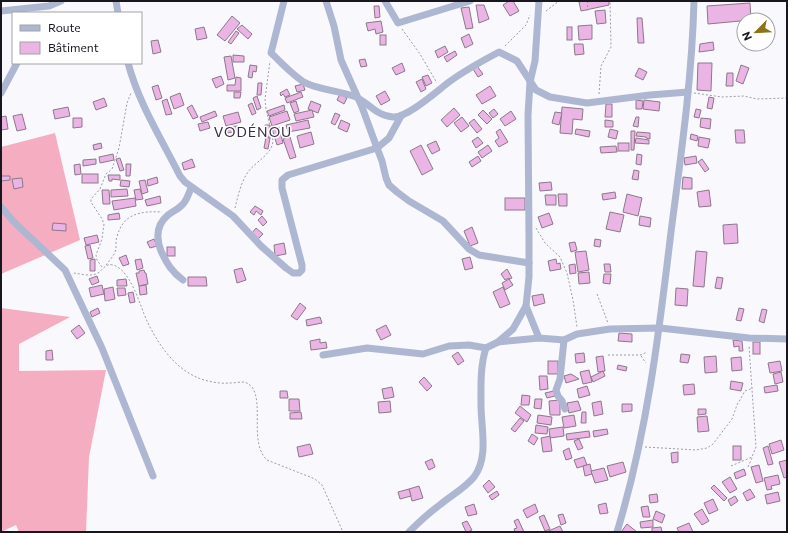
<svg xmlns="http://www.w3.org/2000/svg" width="788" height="533" viewBox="0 0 788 533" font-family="Commissioner,sans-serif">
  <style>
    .forest { fill: #f5adc1 }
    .building { fill: #eab4e4; stroke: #8d788a }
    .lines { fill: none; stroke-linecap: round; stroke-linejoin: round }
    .path { stroke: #9f9ca3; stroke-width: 1; stroke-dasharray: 2 2; stroke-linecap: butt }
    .minor { stroke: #aeb7d2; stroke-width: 7 }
    .labels { text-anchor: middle; stroke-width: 3; stroke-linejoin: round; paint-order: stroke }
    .quarter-label { font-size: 14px; letter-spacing: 1px; fill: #352e43; stroke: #fff }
  </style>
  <rect width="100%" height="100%" fill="#f9f8fd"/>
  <!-- forest -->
  <g class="forest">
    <polygon points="55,133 80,240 1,274 1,147"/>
    <polygon points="1,308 70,317 19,344 19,371 106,370 89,457 86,532 19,532 16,525 1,532"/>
  </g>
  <!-- building -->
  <g class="building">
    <polygon points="509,1 513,1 519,11 510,16 503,5"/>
    <polygon points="583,1 609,1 609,5 581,11 579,2"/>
    <polygon points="750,3 751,20 708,24 707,6"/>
    <polygon points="476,5 484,5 489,19 479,23"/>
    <polygon points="374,6 379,6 380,17 375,18"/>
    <polygon points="469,7 473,28 466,29 461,8"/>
    <polygon points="605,10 606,23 597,24 595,11"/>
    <polygon points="232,16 240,23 225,41 217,35"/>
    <polygon points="637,18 642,18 644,43 638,43"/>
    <polygon points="381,21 383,32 376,34 375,29 368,31 366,23"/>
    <polygon points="242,25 252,34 248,39 237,29"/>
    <polygon points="592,25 592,39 579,40 578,26"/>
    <polygon points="204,27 207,38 197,40 195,29"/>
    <rect x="567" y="27" width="5" height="13"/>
    <polygon points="236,31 239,33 231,44 228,42"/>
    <polygon points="469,34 473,44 465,48 461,38"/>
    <rect x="380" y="35" width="6" height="10"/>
    <polygon points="158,40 161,52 153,54 151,41"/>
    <polygon points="713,42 714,50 699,52 700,44"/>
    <polygon points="574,44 583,44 584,54 575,55"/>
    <polygon points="445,46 448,52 438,58 435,51"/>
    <polygon points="455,51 457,55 447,62 444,57"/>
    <polygon points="233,55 244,56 244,62 233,62"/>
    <polygon points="231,56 235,78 228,80 224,57"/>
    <polygon points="365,59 367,66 361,67 359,60"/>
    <polygon points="402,63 405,71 396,75 392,68"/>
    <polygon points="698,63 712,63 711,91 697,90"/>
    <polygon points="250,65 257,66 256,72 253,71 252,78 248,77"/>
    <polygon points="741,65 749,68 743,84 736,81"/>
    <polygon points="477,66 483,74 478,77 473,69"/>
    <polygon points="639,68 647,72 643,80 635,76"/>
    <polygon points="727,73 733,73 733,86 726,86"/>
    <polygon points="428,75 432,83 426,86 422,77"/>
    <polygon points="221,76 224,84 216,88 212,79"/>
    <polygon points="236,77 241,78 241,91 227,91 227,85 235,85"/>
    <polygon points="422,79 426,89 421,92 416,82"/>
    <polygon points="258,83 262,83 261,95 257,95"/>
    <polygon points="303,84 305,90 297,92 295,86"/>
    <polygon points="158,85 162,98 156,100 152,87"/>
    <polygon points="490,86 496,96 482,104 476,95"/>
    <polygon points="287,89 290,95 285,97 283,94 281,96 280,93"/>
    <polygon points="385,91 390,100 381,105 376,96"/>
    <polygon points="234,92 241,92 240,98 234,98"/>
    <polygon points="301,92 303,97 287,103 285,98"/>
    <polygon points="180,93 184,105 174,109 170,97"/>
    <polygon points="340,94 347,98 344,104 337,100"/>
    <polygon points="257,96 261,108 257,110 253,98"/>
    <polygon points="709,97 714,98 712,109 707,108"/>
    <polygon points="104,98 107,106 96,110 93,102"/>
    <polygon points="167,99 172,114 166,115 162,101"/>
    <polygon points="636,100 643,101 642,109 636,109"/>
    <polygon points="644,100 660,102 659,111 643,109"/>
    <polygon points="296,101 299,111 294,113 290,103"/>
    <polygon points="311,101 321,105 318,113 308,109"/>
    <polygon points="252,103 256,113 252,115 248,105"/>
    <polygon points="606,104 612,104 612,117 605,117"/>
    <polygon points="192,105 198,117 193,119 187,108"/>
    <polygon points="284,105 285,110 269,116 267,111"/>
    <polygon points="68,107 70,116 55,119 53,110"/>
    <polygon points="562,107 583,109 582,120 573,119 572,134 560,133"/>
    <polygon points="454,108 460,115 447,127 441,120"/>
    <polygon points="494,109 498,114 493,118 489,113"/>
    <polygon points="696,109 701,110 699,118 694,117"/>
    <polygon points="312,110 314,117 296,121 294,114"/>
    <polygon points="483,110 492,119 487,124 478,115"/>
    <polygon points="215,111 217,116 202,122 200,117"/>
    <polygon points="287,111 290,120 272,126 269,117"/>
    <polygon points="511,111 516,119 505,126 500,119"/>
    <polygon points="238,112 241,122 226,126 223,116"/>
    <polygon points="555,112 562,113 559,125 552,123"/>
    <polygon points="335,113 340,115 335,125 331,123"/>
    <polygon points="22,114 26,129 17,131 13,116"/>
    <polygon points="6,116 8,129 1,130 1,117"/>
    <polygon points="462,117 469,126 461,132 454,123"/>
    <polygon points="636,117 639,117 638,127 633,126"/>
    <polygon points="73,118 82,118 82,127 73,128"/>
    <polygon points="701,118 711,119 710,129 700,127"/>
    <polygon points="474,119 482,129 477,133 469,123"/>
    <polygon points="308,120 310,128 288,132 286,125"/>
    <polygon points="341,120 350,124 347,132 338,128"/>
    <polygon points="605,120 613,121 613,127 605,127"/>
    <polygon points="208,122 210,128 200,131 198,124"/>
    <polygon points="265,125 270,125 271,137 266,137"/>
    <polygon points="238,126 239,131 227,133 226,127"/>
    <polygon points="279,127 283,143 277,145 272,129"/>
    <polygon points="500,129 508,142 499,147 495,141 499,138 496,132"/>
    <polygon points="576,129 590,131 589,137 575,134"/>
    <polygon points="610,129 618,131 616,139 608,137"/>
    <polygon points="735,130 744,130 745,143 736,143"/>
    <polygon points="631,131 635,131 634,150 631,150"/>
    <polygon points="311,132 314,144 300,148 297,136"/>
    <polygon points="637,132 650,133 650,139 646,138 646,137 636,136"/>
    <polygon points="691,134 698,136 697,141 690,139"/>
    <polygon points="266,137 270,138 268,149 264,148"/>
    <polygon points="290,137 296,157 290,159 283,139"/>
    <polygon points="478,137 483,143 476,148 472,141"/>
    <polygon points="699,137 710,139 708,148 698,146"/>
    <polygon points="636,138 649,140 649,144 635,143"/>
    <polygon points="436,141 440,150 432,154 427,145"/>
    <polygon points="101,143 102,148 94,150 93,145"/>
    <rect x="618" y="143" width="11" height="8"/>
    <polygon points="421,145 433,169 422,175 410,151"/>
    <polygon points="488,145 492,151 482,158 478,152"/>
    <polygon points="616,146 617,152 601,153 600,147"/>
    <polygon points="113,154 114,160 100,163 99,157"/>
    <polygon points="637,154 642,155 641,165 636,164"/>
    <polygon points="478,156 481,161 472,167 469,162"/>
    <polygon points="696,156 697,163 685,165 684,158"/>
    <polygon points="120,158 124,170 120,171 116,159"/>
    <polygon points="96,159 96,164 83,166 83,160"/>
    <polygon points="192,159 195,167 184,170 182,163"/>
    <polygon points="702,159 709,169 705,172 698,162"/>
    <polygon points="80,164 81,174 75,175 74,165"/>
    <polygon points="126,164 131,164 130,176 126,176"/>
    <polygon points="634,170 639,171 638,180 632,179"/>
    <rect x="82" y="174" width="16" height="9"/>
    <polygon points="108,175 120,175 120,180 112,179 112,181 109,181"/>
    <polygon points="1,176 10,176 10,180 1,181"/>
    <polygon points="157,177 158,183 148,186 147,180"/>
    <polygon points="683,177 692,178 692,189 682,189"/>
    <polygon points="22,178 23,187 14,189 12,179"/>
    <polygon points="121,180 130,181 129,187 120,186"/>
    <polygon points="145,180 148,192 142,194 139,181"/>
    <polygon points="551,182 552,190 540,191 539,183"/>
    <polygon points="127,189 128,196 111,197 111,190"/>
    <polygon points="140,189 143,199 136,200 134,190"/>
    <polygon points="102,190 109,190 110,204 103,204"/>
    <polygon points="709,190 711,206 699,207 697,192"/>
    <polygon points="615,192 616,198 603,200 602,194"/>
    <polygon points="558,194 567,194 567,206 559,206"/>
    <polygon points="627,194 642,198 638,216 623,212"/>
    <polygon points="545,195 556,195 556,205 546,205"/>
    <polygon points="160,196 161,203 147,206 145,200"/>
    <polygon points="135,198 136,206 114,210 112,201"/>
    <rect x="505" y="198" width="20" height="12"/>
    <polygon points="255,206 263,211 261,215 256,211 254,215 250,212"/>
    <polygon points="610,212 624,215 620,232 606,229"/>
    <polygon points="119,213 120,219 108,220 108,215"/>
    <polygon points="549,213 553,224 542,228 538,217"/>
    <polygon points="262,216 267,222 263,226 258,220"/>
    <polygon points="640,216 651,218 650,227 639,225"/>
    <polygon points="53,223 66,224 66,231 52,230"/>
    <polygon points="737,224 738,243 724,244 723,225"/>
    <polygon points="472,227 478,243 470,246 464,231"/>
    <polygon points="256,228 263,234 258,239 252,233"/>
    <polygon points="97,235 99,242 86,245 84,238"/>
    <polygon points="154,239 157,246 150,248 147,242"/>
    <polygon points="595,239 601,240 600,247 594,246"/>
    <polygon points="575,242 577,250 571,252 569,243"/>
    <polygon points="284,243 286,254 275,256 274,245"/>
    <polygon points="90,245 93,258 88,259 85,246"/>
    <rect x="167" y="247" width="8" height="9"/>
    <polygon points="586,251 589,270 578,272 575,252"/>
    <polygon points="696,251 707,252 704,287 693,286"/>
    <polygon points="126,255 129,264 123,266 119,258"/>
    <polygon points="470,257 473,268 465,270 462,259"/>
    <polygon points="95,259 95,271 90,271 90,260"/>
    <polygon points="141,259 143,268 137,270 135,260"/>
    <polygon points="556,259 557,264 560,263 561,269 550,271 548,261"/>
    <polygon points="575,264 576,273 570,274 569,265"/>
    <polygon points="604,264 610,264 611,272 605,272"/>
    <polygon points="242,268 246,280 237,283 234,270"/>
    <polygon points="507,269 512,278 510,279 509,278 505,280 501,274"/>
    <polygon points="144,270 145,273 146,273 148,284 139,286 136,273 139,273 139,271"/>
    <polygon points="589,272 590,283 579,284 578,273"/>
    <polygon points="604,274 611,274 610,284 603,283"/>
    <polygon points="97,276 99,282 92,285 89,279"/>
    <polygon points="188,277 206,277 207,286 188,286"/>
    <polygon points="717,277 723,278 721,289 715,288"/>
    <polygon points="126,279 127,286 117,286 117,280"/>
    <polygon points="509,279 513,285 505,290 502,283"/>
    <polygon points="102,285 104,294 91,297 89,288"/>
    <polygon points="146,285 147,294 140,295 139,286"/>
    <polygon points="113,287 115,299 105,301 104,289"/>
    <polygon points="503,287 510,304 500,308 493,292"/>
    <polygon points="117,288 125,288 126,295 118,296"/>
    <polygon points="676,288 688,289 687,306 675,305"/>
    <polygon points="133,292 135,302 130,303 128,293"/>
    <polygon points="543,294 545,303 534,306 532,296"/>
    <polygon points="300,303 306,308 297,320 291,316"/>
    <polygon points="98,308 100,313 92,317 90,312"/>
    <polygon points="739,308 744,309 741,321 736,320"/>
    <polygon points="762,309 767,310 764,323 759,321"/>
    <polygon points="320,317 322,323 307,326 306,320"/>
    <polygon points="79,325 85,333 77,339 71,331"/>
    <polygon points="386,325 391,335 381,340 376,330"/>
    <polygon points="619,333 632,334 632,342 618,341"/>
    <polygon points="320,339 320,343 326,342 327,348 311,350 310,341"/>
    <polygon points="733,340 742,341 743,351 739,351 739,346 734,347"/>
    <rect x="753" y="342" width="7" height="12"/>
    <polygon points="52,350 53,360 46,360 46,351"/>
    <polygon points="458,352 464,361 458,365 452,356"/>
    <polygon points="584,353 585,362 576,363 575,354"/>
    <polygon points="681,354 690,355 688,363 680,362"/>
    <polygon points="603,356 605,371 598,372 596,357"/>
    <polygon points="716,356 717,372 705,373 704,357"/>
    <polygon points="741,357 742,370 732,371 731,358"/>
    <rect x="548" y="361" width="10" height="13"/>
    <polygon points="780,361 782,371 770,373 768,363"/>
    <polygon points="618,365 627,367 626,371 617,369"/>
    <polygon points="589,370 592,382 583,384 580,372"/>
    <polygon points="603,371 605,376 593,382 591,377"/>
    <polygon points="781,372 783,382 775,384 773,374"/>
    <polygon points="571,374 579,379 566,383 564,376"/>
    <polygon points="539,376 547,376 548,389 540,390"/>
    <polygon points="424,377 432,386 427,391 419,382"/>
    <polygon points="731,381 743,383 741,391 730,389"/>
    <polygon points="694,384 695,394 684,395 683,385"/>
    <polygon points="777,385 778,391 765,393 764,387"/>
    <polygon points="587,386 590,395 579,398 577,389"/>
    <polygon points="392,387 394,397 384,399 382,389"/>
    <polygon points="280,391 287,391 288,398 280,398"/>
    <polygon points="554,391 555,396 547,398 545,393"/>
    <polygon points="522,395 530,396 529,405 521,405"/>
    <polygon points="289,399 299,399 300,411 289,411"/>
    <polygon points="535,399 542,399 541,409 534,408"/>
    <polygon points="560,400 560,415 550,415 549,401"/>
    <polygon points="390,401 391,412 379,413 378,402"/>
    <polygon points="578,401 581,410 569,413 567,403"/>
    <polygon points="601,401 603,414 594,416 592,403"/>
    <polygon points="622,404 632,404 632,411 622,412"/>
    <polygon points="520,406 531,415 527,422 515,413"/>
    <polygon points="698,409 706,409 706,414 698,415"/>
    <polygon points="301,412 302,419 290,419 290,413"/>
    <polygon points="582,412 586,412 586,423 581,423"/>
    <polygon points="538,415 552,417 551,425 537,423"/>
    <polygon points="574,415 576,426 564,428 562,417"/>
    <polygon points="707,416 709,431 698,432 697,417"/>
    <polygon points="520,418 524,421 515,432 511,429"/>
    <polygon points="536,425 548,427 547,434 535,433"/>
    <polygon points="563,427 564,436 550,438 549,429"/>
    <polygon points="607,429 608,434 594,437 593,431"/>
    <polygon points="589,431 590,437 567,440 566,434"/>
    <polygon points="532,434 538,438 534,445 528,441"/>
    <polygon points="550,436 552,451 543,452 541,438"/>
    <polygon points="579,439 583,448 578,450 574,441"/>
    <polygon points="781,440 784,450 772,454 769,444"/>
    <polygon points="310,444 313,454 299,457 297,447"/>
    <rect x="733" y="446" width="8" height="14"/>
    <polygon points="768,446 773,464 768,465 763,448"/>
    <polygon points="569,448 572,458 566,460 563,451"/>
    <polygon points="678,452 678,462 672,463 671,453"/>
    <polygon points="584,457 587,465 577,468 574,460"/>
    <polygon points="432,459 435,467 429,470 425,462"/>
    <polygon points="787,460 787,477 784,478 779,462"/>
    <polygon points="623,462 626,472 610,477 607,466"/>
    <polygon points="590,464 592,474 585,476 583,466"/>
    <polygon points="759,465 763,481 756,483 751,467"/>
    <polygon points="604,468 608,480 595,483 591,471"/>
    <polygon points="744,469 746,475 736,479 734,473"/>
    <polygon points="778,475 780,484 771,486 772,489 767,490 764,478"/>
    <polygon points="730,477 737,489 730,493 722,482"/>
    <polygon points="489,480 495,487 488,493 483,486"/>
    <polygon points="714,485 727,498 724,501 711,488"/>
    <polygon points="419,486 423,498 412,501 409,489"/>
    <polygon points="409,489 411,496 400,499 398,492"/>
    <polygon points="750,489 755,497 747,501 743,493"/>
    <polygon points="497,491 499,495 492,500 489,496"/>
    <polygon points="778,492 780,501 767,504 765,495"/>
    <polygon points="657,494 658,502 650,503 649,495"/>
    <polygon points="735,496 738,501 731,506 728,500"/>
    <polygon points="713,499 718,510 709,514 704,503"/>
    <polygon points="606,503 608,513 600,514 598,505"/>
    <polygon points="474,504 477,514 468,516 465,507"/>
    <polygon points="535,504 538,512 527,518 523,510"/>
    <polygon points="648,506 650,517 643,517 641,507"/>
    <polygon points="702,509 709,521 702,525 694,514"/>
    <polygon points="656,511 665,515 662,523 653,519"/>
    <polygon points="563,514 566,523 561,525 558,515"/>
    <polygon points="544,515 550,529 545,531 539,517"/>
    <polygon points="518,519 524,532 515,532 514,529 517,528 514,521"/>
    <polygon points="653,520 653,527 641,528 640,522"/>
    <polygon points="467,521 472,530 468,532 466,532 462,523"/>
    <polygon points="689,523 693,532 679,532 677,528"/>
    <polygon points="627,524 637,532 621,532"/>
    <polygon points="560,526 563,532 546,532"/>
    <polygon points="661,527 662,532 652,532 652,528"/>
  </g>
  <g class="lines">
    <!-- path -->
    <g class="path">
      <polyline points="546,11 559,1"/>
      <polyline points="587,11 588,1"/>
      <polyline points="402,29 420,54 437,83"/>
      <polyline points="505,46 526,25 530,15"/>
      <polyline points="694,93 722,97 744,96 757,99 787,98"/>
      <polyline points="599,94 601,66 611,47 610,1"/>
      <path d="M235 208C238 196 241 182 248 172 256 161 273 154 273 140L266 109 265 99 270 61"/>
      <polyline points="536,228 545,243 560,257 567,273 573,300 577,327"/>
      <path d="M106 265C109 261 113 257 115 252 117 248 115 242 117 237 123 213 141 211 162 212"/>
      <polyline points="102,267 97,260 96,255 102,239 104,224 102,219 91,202 91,199 100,189 106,174 112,169 119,148 127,103 131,93"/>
      <path d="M74 273C81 274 91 277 98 273 103 270 105 263 113 265 131 270 140 306 147 321 157 342 172 365 194 376 204 381 218 384 229 383 234 383 240 382 244 382 248 383 250 385 252 387 264 404 249 443 267 460L315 479 322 485 343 532"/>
      <polyline points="597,294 608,323"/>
      <polyline points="608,355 641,355 647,352"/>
      <polyline points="641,356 646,363"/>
      <polyline points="645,447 696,450 707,448 713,444 732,419 737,405 745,391 753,388"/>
      <polyline points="731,466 752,457 756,447 749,346"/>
      <polyline points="748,467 752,458"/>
    </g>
    <!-- minor -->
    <g class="minor">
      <polyline points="116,1 118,13"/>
      <path d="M284 1 271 53C280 61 297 80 308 84 323 90 338 91 353 96 367 100 375 116 393 117 407 118 437 91 449 82 464 71 482 61 499 52L517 61 536 90 550 97 587 103 650 95 688 92"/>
      <polyline points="326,1 334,26 341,60 362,107 377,148 382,161 386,178 389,185 397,192 409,201 443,221 469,249 479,255 529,263"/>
      <polyline points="385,1 398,23 470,1"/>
      <polyline points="1,11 49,6 61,1"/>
      <path d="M128 63C139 104 161 138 180 176L185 182 233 216 261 246 286 268 293 273H299L302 270V265L282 188V180L288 175 377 148 389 138 401 116"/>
      <polyline points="1,93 17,63"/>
      <polyline points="1,207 15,223 65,270 102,348 153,476"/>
      <path d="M183 280C172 272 167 264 161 251 156 238 156 225 168 215 173 211 179 209 183 204 187 200 189 193 191 188"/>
      <polyline points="526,306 539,338"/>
      <polyline points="564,340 560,379 556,390 558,396 562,401 565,409"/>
      <polyline points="498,342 513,329 526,306 529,277 529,236 528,115 530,82 535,61 539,1"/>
      <polyline points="323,355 367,348 423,354 449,346 469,345 486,348"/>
      <path d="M409 532C419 522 430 512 441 504 452 495 465 488 474 477 489 457 481 428 481 405 481 387 480 366 486 348L498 342 539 338 564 340 577 334 610 329 660 328 749 338 787 339"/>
      <path d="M617 532C647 434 659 333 671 232 681 155 692 79 694 1"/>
    </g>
  </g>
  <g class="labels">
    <!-- quarter labels -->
    <g class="quarter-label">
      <text x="253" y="137">VODÉNOU</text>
    </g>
  </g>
  <!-- border -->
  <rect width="788" height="533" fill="none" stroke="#1a1620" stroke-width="4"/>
  <!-- legend -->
  <rect x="12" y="12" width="130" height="52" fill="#ffffff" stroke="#a3a2a6"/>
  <rect x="20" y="25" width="20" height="6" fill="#aeb7d2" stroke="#a3a2a6"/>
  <text x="48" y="32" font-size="12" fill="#1a1620">Route</text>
  <rect x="20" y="42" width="20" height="12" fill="#eab4e4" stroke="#a3a2a6"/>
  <text x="48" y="52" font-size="12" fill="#1a1620">Bâtiment</text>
  <!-- north arrow -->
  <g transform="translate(756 32) rotate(246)"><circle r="19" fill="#ffffff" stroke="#a3a2a6"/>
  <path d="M0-3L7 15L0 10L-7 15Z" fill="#8b7316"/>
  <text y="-6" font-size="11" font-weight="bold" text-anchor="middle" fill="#1a1620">N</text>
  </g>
</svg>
